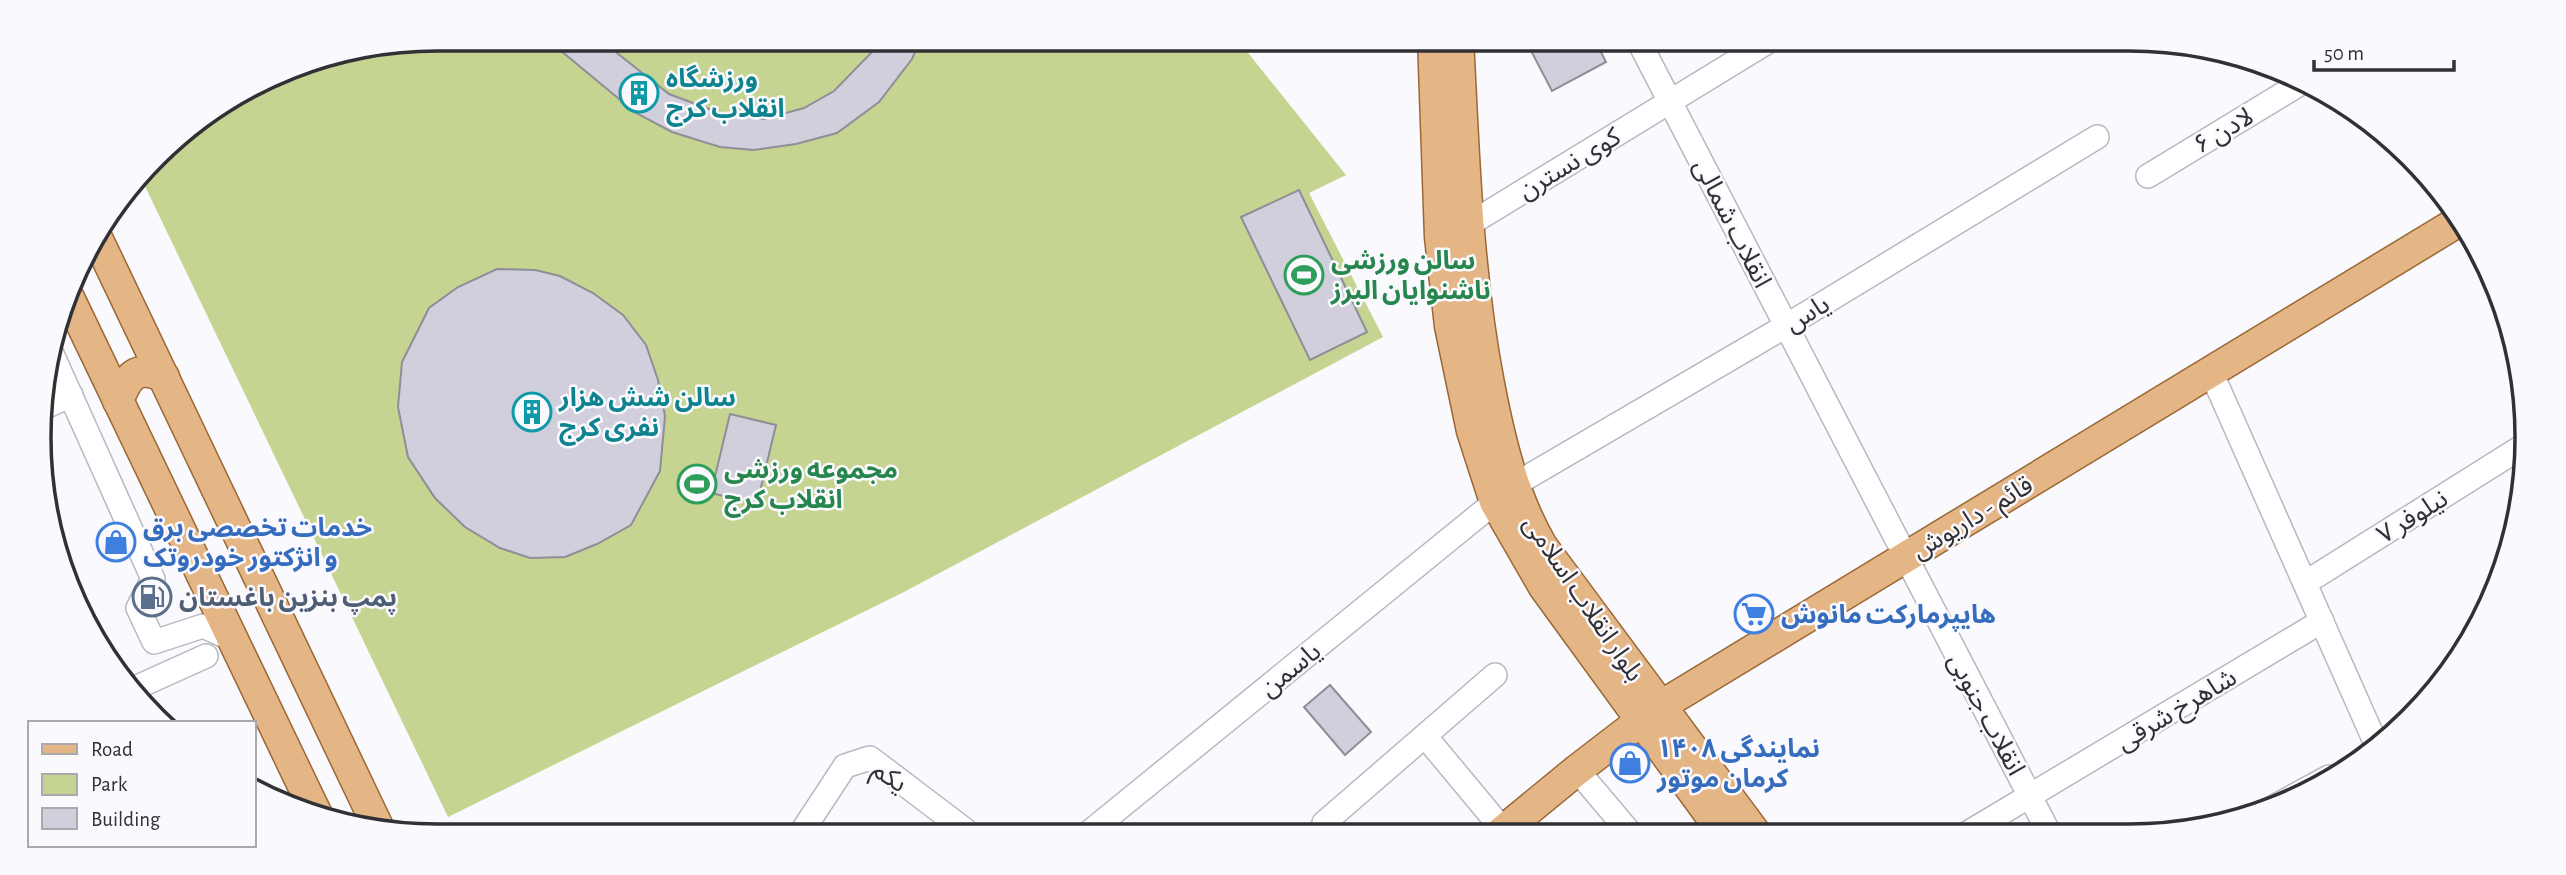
<svg xmlns="http://www.w3.org/2000/svg" width="2566" height="875" viewBox="0 0 2566 875" font-family="'Alegreya Sans','Noto Sans Arabic',sans-serif">
  <style>
    .park { fill: #c5d490 }
    .building { fill: #d1cfdb; stroke: #8f8e98; stroke-width: 2 }
    .lines { fill: none; stroke-linecap: round; stroke-linejoin: round }
    .minor-casing { stroke: #b9b7c2; stroke-width: 26 }
    .major-casing { stroke: #9a6835; stroke-width: 33 }
    .minor { stroke: #fff; stroke-width: 23 }
    .major { stroke: #e4b686; stroke-width: 30 }
    .labels { text-anchor: middle; stroke-width: 5; stroke-linejoin: round; paint-order: stroke }
    .culture-label { font-size: 26px; font-weight: bold; fill: #0d838f; stroke: #faf9fe; text-anchor: start }
    .street-label { font-size: 26px; fill: #313035; stroke: #faf9fe }
    .leisure-label { font-size: 26px; font-weight: bold; fill: #27864d; stroke: #faf9fe; text-anchor: start }
    .shop-label { font-size: 26px; font-weight: bold; fill: #366cbe; stroke: #faf9fe; text-anchor: start }
    .service-label { font-size: 26px; font-weight: bold; fill: #4e5e75; stroke: #faf9fe; text-anchor: start }
    .rim { fill: none; stroke: #313035; stroke-width: 3.5 }
  </style>
  <rect width="100%" height="100%" fill="#faf9fe"/>
  <!-- park -->
  <polygon class="park" points="438,39 1237,39 1346,175 1309,193 1383,337 902,593 448,817 142,180 174,138 285,69"/>
  <!-- building -->
  <g class="building">
    <polygon points="527,38 598,38 669,94 717,112 764,119 804,108 834,91 873,51 878,38 921,38 912,59 879,102 837,133 796,144 754,150 720,147 672,132 636,113 549,41 541,50"/>
    <polygon points="527,38 551,38 541,50"/>
    <polygon points="1545,38 1594,38 1606,62 1552,91 1529,47"/>
    <polygon points="1299,190 1367,332 1310,360 1241,217"/>
    <polygon points="497,269 535,270 560,276 593,293 623,315 646,345 658,380 665,416 660,471 631,525 597,544 565,557 530,558 500,548 465,527 435,498 408,457 398,407 402,362 429,308 458,287"/>
    <polygon points="46,373 49,379 42,392 42,386"/>
    <polygon points="730,414 776,425 757,504 711,493"/>
    <polygon points="1330,685 1371,732 1345,755 1304,707"/>
  </g>
  <g class="lines">
    <defs>
      <g id="minor">
        <polyline points="1637,38 2049,833"/>
        <polyline points="2148,176 2298,85"/>
        <polyline points="1468,225 1774,38"/>
        <polyline points="52,354 153,579 138,608 154,642 203,626 234,640"/>
        <polyline points="2211,372 2377,746"/>
        <polyline points="43,408 71,395"/>
        <polyline points="1514,485 1786,326 2097,137"/>
        <polyline points="2305,583 2520,448"/>
        <polyline points="135,688 206,656"/>
        <polyline points="1425,736 1504,831"/>
        <polyline points="1577,770 1631,834"/>
        <polyline points="2272,808 2329,777"/>
        <polyline points="1324,823 1495,675"/>
        <polyline points="1966,834 2322,621"/>
        <polyline points="1086,835 1495,502"/>
        <polyline points="799,836 845,766 870,758 965,830"/>
      </g>
      <g id="major">
        <polyline points="1433,38 1440,237 1450,326 1472,431 1495,502 1544,587 1724,834"/>
        <path d="M1458 38C1464 154 1467 270 1489 384 1500 441 1513 496 1542 546L1756 834"/>
        <polyline points="97,238 379,829"/>
        <polyline points="69,298 317,815"/>
        <path d="M118 401C128 376 136 364 164 377"/>
        <polyline points="1499,834 1577,770 1659,707 2459,221"/>
      </g>
    </defs>
    <!-- minor casing -->
    <use href="#minor" class="minor-casing"/>
    <!-- major casing -->
    <use href="#major" class="major-casing"/>
    <!-- minor -->
    <use href="#minor" class="minor"/>
    <!-- major -->
    <use href="#major" class="major"/>
  </g>
  <!-- icons -->
  <defs>
    <symbol id="building-ring" viewBox="-11 -11 22 22"><circle r="9.5" fill="#faf9fe" stroke="#0f9aa8" stroke-width="1.5"/><path d="M-4-6H4V6H1V3H-1V6H-4ZM-2.5-4.3h1.7v1.8h-1.7ZM.8-4.3h1.7v1.8H.8ZM-2.5-1h1.7V.8h-1.7ZM.8-1h1.7V.8H.8Z" fill="#0f9aa8"/></symbol>
    <symbol id="stadium-ring" viewBox="-11 -11 22 22"><circle r="9.5" fill="#faf9fe" stroke="#2e9e5b" stroke-width="1.5"/><path d="M0-5a6.5 5 0 1 0 0 10a6.5 5 0 1 0 0-10ZM-3.5-1.8h7v3.6h-7Z" fill="#2e9e5b"/></symbol>
    <symbol id="shop-ring" viewBox="-11 -11 22 22"><circle r="9.5" fill="#faf9fe" stroke="#3f7fe0" stroke-width="1.5"/><path d="M-5-2.5h2.3a2.7 3.5 0 0 1 5.4 0H5L5.5 6h-11ZM-1.5-2.5h3a1.5 2.3 0 0 0-3 0Z" fill="#3f7fe0"/></symbol>
    <symbol id="fuel-ring" viewBox="-11 -11 22 22"><circle r="9.5" fill="#faf9fe" stroke="#5c6f8a" stroke-width="1.5"/><path d="M-5.5-6h7V0h2V4h1.3V-2.5L3-4.5l.8-.8L6-3V5H2.5V1h-1V6h-7ZM-4.2-4.7v3.2H.2V-4.7Z" fill="#5c6f8a"/></symbol>
    <symbol id="supermarket-ring" viewBox="-11 -11 22 22"><circle r="9.5" fill="#faf9fe" stroke="#3f7fe0" stroke-width="1.5"/><path d="M-6-5.5h2.5l.6 2H6L4.5 2H-2.5L-4.4-4H-6ZM-1.5 3.2a1.3 1.3 0 1 0 .1 0ZM3 3.2a1.3 1.3 0 1 0 .1 0Z" fill="#3f7fe0"/></symbol>
  </defs>
  <g fill-rule="evenodd">
    <use href="#building-ring" x="617" y="71" width="44" height="44"/>
    <use href="#stadium-ring" x="1282" y="253" width="44" height="44"/>
    <use href="#building-ring" x="510" y="390" width="44" height="44"/>
    <use href="#stadium-ring" x="675" y="462" width="44" height="44"/>
    <use href="#shop-ring" x="94" y="520" width="44" height="44"/>
    <use href="#fuel-ring" x="130" y="575" width="44" height="44"/>
    <use href="#supermarket-ring" x="1732" y="592" width="44" height="44"/>
    <use href="#shop-ring" x="1608" y="741" width="44" height="44"/>
  </g>
  <g class="labels">
    <!-- culture labels -->
    <g class="culture-label">
      <text x="666" y="87">ورزشگاه<tspan x="666" dy="30">انقلاب کرج</tspan></text>
      <text x="559" y="406">سالن شش هزار<tspan x="559" dy="30">نفری کرج</tspan></text>
    </g>
    <!-- street labels -->
    <g class="street-label">
      <text transform="translate(2223 130) rotate(-31)" y="9">لادن ۶</text>
      <text transform="translate(1569 163) rotate(-31)" y="9">کوی نسترن</text>
      <text transform="translate(1733 223) rotate(63)" y="9">انقلاب شمالی</text>
      <text transform="translate(1807 313) rotate(-31)" y="9">یاس</text>
      <text transform="translate(2412 516) rotate(-32)" y="9">نیلوفر ۷</text>
      <text transform="translate(1972 517) rotate(-31)" y="9">قائم - داریوش</text>
      <text transform="translate(1584 598) rotate(56)" y="9">بلوار انقلاب اسلامی</text>
      <text transform="translate(1290 669) rotate(-39)" y="9">یاسمن</text>
      <text transform="translate(2176 709) rotate(-31)" y="9">شاهرخ شرقی</text>
      <text transform="translate(1987 714) rotate(62)" y="9">انقلاب جنوبی</text>
      <text transform="translate(890 776) rotate(33)" y="9">یکم</text>
    </g>
    <!-- leisure labels -->
    <g class="leisure-label">
      <text x="1331" y="269">سالن ورزشی<tspan x="1331" dy="30">ناشنوایان البرز</tspan></text>
      <text x="724" y="478">مجموعه ورزشی<tspan x="724" dy="30">انقلاب کرج</tspan></text>
    </g>
    <!-- shop labels -->
    <g class="shop-label">
      <text x="143" y="536">خدمات تخصصی برق<tspan x="143" dy="30">و انژکتور خودروتک</tspan></text>
      <text x="1781" y="623">هایپرمارکت مانوش</text>
      <text x="1657" y="757">نمایندگی ۱۴۰۸<tspan x="1657" dy="30">کرمان موتور</tspan></text>
    </g>
    <!-- service labels -->
    <g class="service-label">
      <text x="179" y="606">پمپ بنزین باغستان</text>
    </g>
  </g>
  <!-- crop -->
  <path d="M0 0H2566V875H0ZM437 51H2129A386 386 0 0 1 2515 437V438A386 386 0 0 1 2129 824H437A386 386 0 0 1 51 438V437A386 386 0 0 1 437 51Z" fill="#faf9fe" fill-rule="evenodd"/>
  <path class="rim" d="M437 51H2129A386 386 0 0 1 2515 437V438A386 386 0 0 1 2129 824H437A386 386 0 0 1 51 438V437A386 386 0 0 1 437 51Z"/>
  <!-- legend -->
  <rect x="28" y="721" width="228" height="126" fill="#faf9fe" stroke="#aaa9ae" stroke-width="2"/>
  <rect x="42" y="744" width="35" height="10" fill="#e4b686" stroke="#aaa9ae" stroke-width="2"/>
  <text x="91" y="756" font-size="21" fill="#313035">Road</text>
  <rect x="42" y="774" width="35" height="21" fill="#c5d490" stroke="#aaa9ae" stroke-width="2"/>
  <text x="91" y="791" font-size="21" fill="#313035">Park</text>
  <rect x="42" y="808" width="35" height="21" fill="#d1cfdb" stroke="#aaa9ae" stroke-width="2"/>
  <text x="91" y="826" font-size="21" fill="#313035">Building</text>
  <!-- scale -->
  <path d="M2314 60v10h140v-10" fill="none" stroke="#313035" stroke-width="3.5"/>
  <text x="2324" y="60" font-size="21" fill="#313035" stroke="#faf9fe" stroke-width="5" paint-order="stroke">50 m</text>
</svg>
